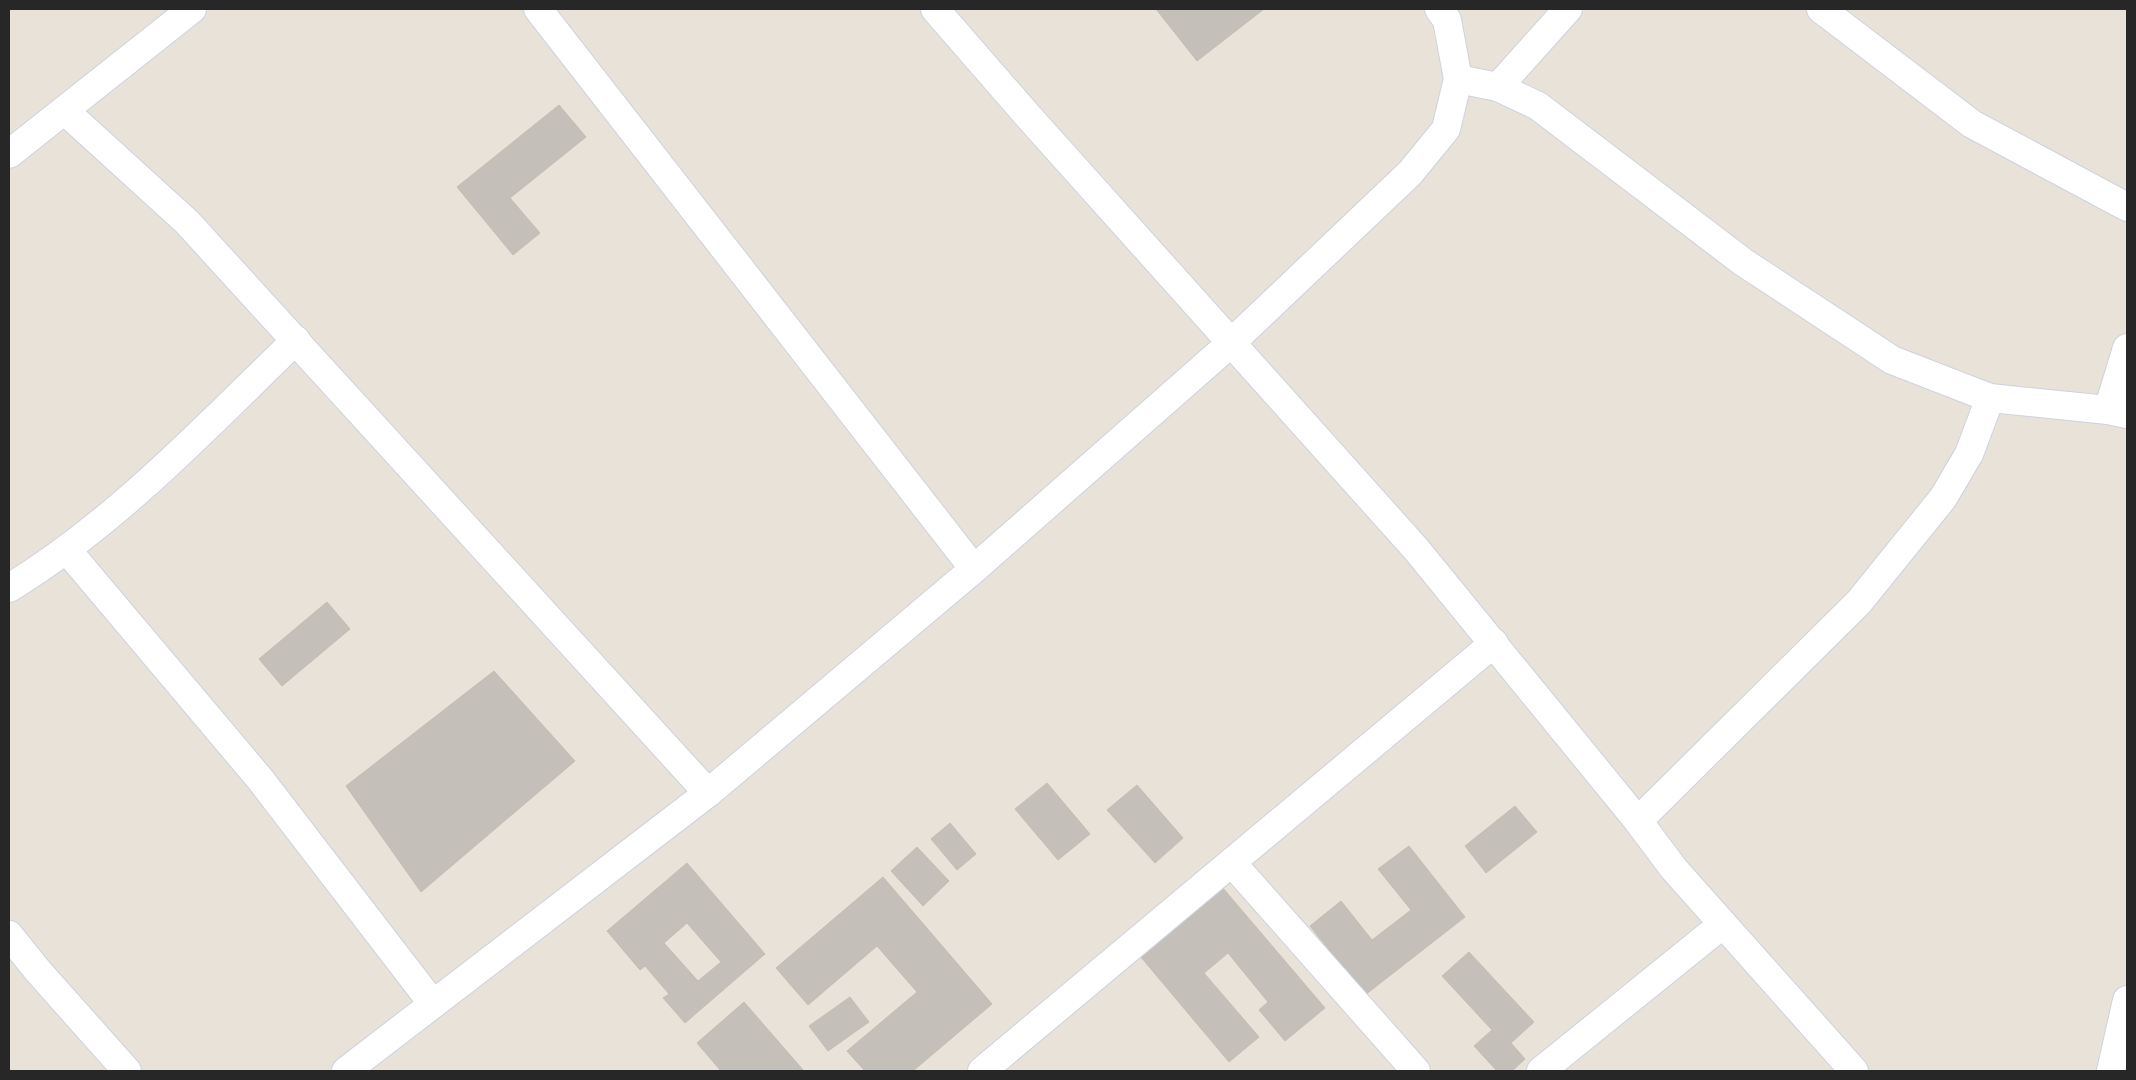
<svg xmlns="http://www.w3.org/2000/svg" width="2136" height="1080" viewBox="0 0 2136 1080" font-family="Commissioner,sans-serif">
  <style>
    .building { fill: #c4bfb9; stroke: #c4bdb3; fill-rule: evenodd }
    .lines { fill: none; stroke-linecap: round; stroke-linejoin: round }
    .street-casing { stroke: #ced2df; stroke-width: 30 }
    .street { stroke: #fff; stroke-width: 28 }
  </style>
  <rect width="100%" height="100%" fill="#e9e2d9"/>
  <!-- building -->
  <g class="building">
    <polygon points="1156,9 1264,9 1197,61"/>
    <polygon points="559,105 586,137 510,198 540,233 513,255 457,187"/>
    <polygon points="327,602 350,629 282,686 259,659"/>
    <polygon points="494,671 575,761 421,892 346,786"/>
    <polygon points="1047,783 1090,834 1058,860 1015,809"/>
    <polygon points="1137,785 1183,838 1155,863 1107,810"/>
    <polygon points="1515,806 1537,832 1486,873 1465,846"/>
    <polygon points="950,823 976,854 957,870 931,839"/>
    <polygon points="1409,846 1465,917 1365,995 1310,926 1341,901 1372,940 1411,910 1378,869"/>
    <polygon points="917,847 949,881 923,906 891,871"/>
    <path d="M687 863 765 954 685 1023 663 998 669 994 645 966 640 970 607 931ZM687 923 721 962 698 981 664 943Z"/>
    <polygon points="883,877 992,1004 913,1071 865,1071 847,1051 917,992 877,946 808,1005 776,968"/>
    <polygon points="1222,887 1325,1008 1285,1041 1259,1010 1268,1002 1228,953 1204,973 1259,1037 1229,1062 1140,956"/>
    <polygon points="1469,952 1534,1022 1511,1043 1525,1059 1512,1071 1497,1071 1474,1046 1492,1030 1442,976"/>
    <polygon points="850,997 869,1022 828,1051 809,1026"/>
    <polygon points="744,1002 804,1071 721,1071 697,1043"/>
  </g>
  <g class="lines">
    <defs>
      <g id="street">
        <polyline points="538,9 974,569"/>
        <polyline points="935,9 1028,116 1416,549 1638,821 1674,869 1854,1071"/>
        <polyline points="1821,9 1972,124 2127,207"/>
        <polyline points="1458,79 1498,87 1538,106 1743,262 1892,360 1990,398 2108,410 2127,414"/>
        <polyline points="1498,87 1568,9"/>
        <polyline points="65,111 187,222 708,793"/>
        <polyline points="9,154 192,9"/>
        <polyline points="2108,410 2127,348"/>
        <polyline points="67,550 260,779 433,1004"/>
        <path d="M9 588C117 522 205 428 296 340"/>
        <polyline points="1638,821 1859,602 1943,498 1969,454 1990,398"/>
        <polyline points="1232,863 1416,1071"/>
        <polyline points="9,935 38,971 127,1071"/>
        <polyline points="346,1071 708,793 974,569 1231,343 1410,173 1446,129 1458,79 1447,20 1439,9"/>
        <polyline points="982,1071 1494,643"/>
        <polyline points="1541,1071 1723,924"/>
        <polyline points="2111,1071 2127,1000"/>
      </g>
    </defs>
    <!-- street casing -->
    <use href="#street" class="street-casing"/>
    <!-- street -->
    <use href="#street" class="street"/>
  </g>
  <!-- border -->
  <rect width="2136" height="1080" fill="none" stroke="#272727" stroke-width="20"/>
</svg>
